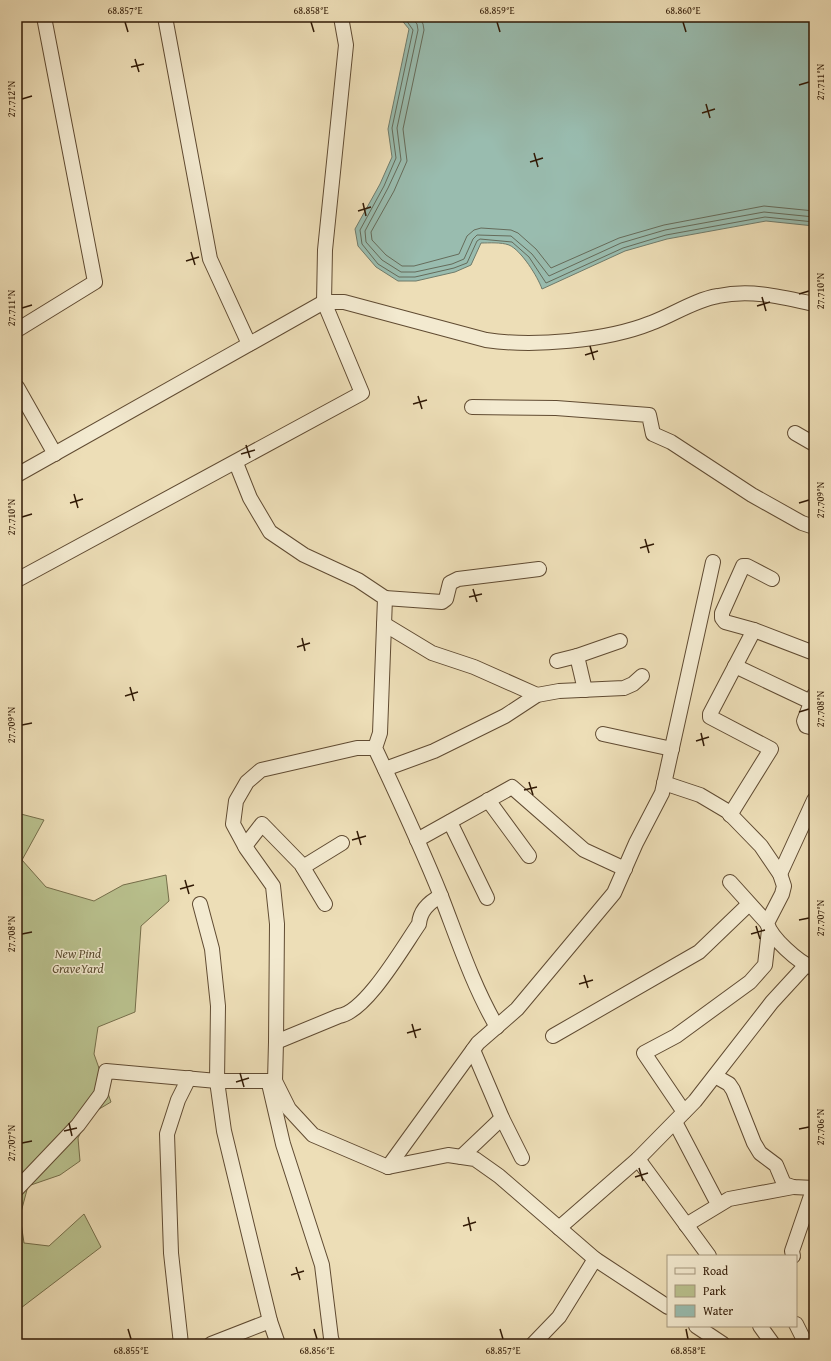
<svg xmlns="http://www.w3.org/2000/svg" width="831" height="1361" viewBox="0 0 831 1361" font-family="'Gentium Book Plus',serif">
  <style>
    .green { fill: #b9c18e; stroke: #756e4a }
    .water { fill: #99bcaf; stroke: #6f7b6b }
    .lines { fill: none; stroke-linecap: round; stroke-linejoin: round }
    .shore { stroke: #656b5a; stroke-width: 1 }
    .minor-casing { stroke: #604b32; stroke-width: 16 }
    .minor { stroke: #f3ead0; stroke-width: 14 }
    .ticks { fill: none; stroke: #311a06; stroke-width: 1.5 }
    .labels { text-anchor: middle; stroke-width: 3; stroke-linejoin: round; paint-order: stroke }
    .park-label { font-size: 13px; font-style: italic; fill: #5a4c2f; stroke: #f3ead0 }
    .neatline { fill: none; stroke: #311a06; stroke-width: 1.5 }
    .ticks-label { font-size: 10px; text-anchor: middle; fill: #311a06 }
  </style>
  <rect width="100%" height="100%" fill="#eddeb7"/>
  <filter id="stains"><feTurbulence type="fractalNoise" baseFrequency=".005" numOctaves="4"/><feColorMatrix values="0 0 0 0 .2 0 0 0 0 .09 0 0 0 0 .02 0 0 0 .5 -.17"/></filter>
  <radialGradient id="worn" r=".72"><stop offset=".6" stop-color="#630" stop-opacity="0"/><stop offset="1" stop-color="#630" stop-opacity=".3"/></radialGradient>
  <!-- green -->
  <polygon class="green" points="17,813 44,820 22,860 46,887 94,901 123,885 166,875 169,901 141,926 135,1012 98,1027 94,1054 111,1102 89,1115 78,1138 80,1161 60,1175 28,1186 20,1216 24,1243 49,1246 84,1214 101,1247 17,1311"/>
  <!-- water -->
  <path class="water" d="M399 17H814V226L766 221 667 239 625 251 542 289C538 277 521 250 509 245 501 242 489 243 481 243L471 265 455 272 416 281H398L376 267 358 246 355 229 380 184 392 157 388 129 409 29Z"/>
  <g class="lines">
    <!-- shore -->
    <g class="shore">
      <polyline points="404,17 413,30 392,128 396,158 384,186 360,230 362,244 378,264 399,277 415,277 454,268 467,263 477,241 480,239 512,242 529,257 546,283 623,248 666,235 765,217 814,222"/>
      <polyline points="411,17 417,24 418,30 397,128 401,160 388,188 365,231 366,242 382,260 401,272 415,272 452,264 464,259 473,239 477,235 511,236 532,254 549,276 621,243 665,230 764,212 814,217"/>
      <polyline points="419,17 423,24 424,30 403,129 407,161 394,191 371,232 372,240 386,255 402,266 414,266 459,254 467,236 474,230 481,228 511,230 518,233 536,249 551,268 619,238 664,225 764,206 814,211"/>
    </g>
    <defs>
      <g id="minor">
        <polyline points="165,17 210,259 249,344"/>
        <polyline points="17,330 95,282 44,17"/>
        <polyline points="17,387 55,454"/>
        <polyline points="472,407 556,408 649,415 653,434 671,442 752,495 802,523 814,527"/>
        <polyline points="795,433 814,444"/>
        <path d="M236 463 250 498 270 532 304 555 358 580 385 598 380 733 375 748C398 797 421 846 441 896 458 940 473 986 497 1027"/>
        <path d="M17 475 324 302H344L486 340C533 347 606 341 651 323 673 315 694 300 718 296 751 289 782 297 814 304"/>
        <polyline points="772,579 747,566 743,566 722,613 722,618 725,622 754,630 814,653"/>
        <polyline points="17,580 362,393 324,302 325,250 346,45 341,17"/>
        <polyline points="385,598 442,602 446,599 450,583 458,579 539,569"/>
        <polyline points="384,624 432,653 474,667 537,695"/>
        <polyline points="577,656 585,690"/>
        <polyline points="557,661 577,656 620,641"/>
        <polyline points="735,666 811,702"/>
        <polyline points="814,695 804,721 806,726 814,728"/>
        <polyline points="603,734 672,749"/>
        <polyline points="385,769 434,751 505,716 537,695 559,691 624,688 633,684 642,676"/>
        <path d="M664 783 700 795 727 811 761 846 780 874 784 886 782 894 767 923C771 938 798 962 813 968"/>
        <polyline points="488,800 529,856"/>
        <polyline points="730,815 771,749 710,717 710,714 754,630"/>
        <polyline points="450,822 487,898"/>
        <polyline points="417,840 512,787 584,850 625,869"/>
        <polyline points="245,846 262,824 301,864 325,904"/>
        <polyline points="303,867 342,843"/>
        <polyline points="780,874 814,800"/>
        <polyline points="730,882 767,923"/>
        <polyline points="200,904 212,949 218,1006 217,1081 224,1131 270,1321 278,1344"/>
        <polyline points="553,1036 699,952 749,904"/>
        <path d="M276 1042 339 1016C366 1012 403 947 419 924 420 911 429 902 441 896"/>
        <polyline points="473,1050 502,1118 522,1158"/>
        <polyline points="715,1076 729,1084 733,1090 754,1143 760,1153 776,1165 784,1184 793,1187 814,1188"/>
        <polyline points="684,1112 644,1053 676,1036 750,982 765,965 769,930"/>
        <polyline points="675,1122 718,1204"/>
        <polyline points="461,1157 502,1118"/>
        <polyline points="638,1159 709,1256"/>
        <polyline points="388,1167 478,1043 517,1009 614,893 636,843 662,793 713,562"/>
        <polyline points="17,1189 78,1125 101,1094 106,1071 217,1081 275,1081 289,1109 313,1135 388,1167 448,1155 475,1159 499,1176 595,1259 668,1307"/>
        <polyline points="686,1225 729,1199 793,1187"/>
        <polyline points="559,1228 638,1159 695,1101 772,1002 806,965"/>
        <polyline points="793,1256 792,1251 814,1187"/>
        <polyline points="796,1324 806,1344"/>
        <polyline points="696,1326 723,1344"/>
        <polyline points="760,1326 773,1344"/>
        <polyline points="181,1344 171,1253 167,1134 178,1100 189,1078"/>
        <polyline points="211,1344 270,1321"/>
        <polyline points="333,1344 331,1338 322,1265 283,1144 270,1088 275,1081 276,1042 277,924 273,886 246,848 233,824 236,801 247,782 261,770 357,748 375,748"/>
        <polyline points="533,1344 559,1317 595,1259"/>
      </g>
    </defs>
    <!-- minor casing -->
    <use href="#minor" class="minor-casing"/>
    <!-- minor -->
    <use href="#minor" class="minor"/>
  </g>
  <!-- ticks -->
  <path class="ticks" d="M125 22 128 32M311 22 314 32M497 22 500 32M683 22 686 32M135 59 139 72M131 67 144 64M799 85 809 82M22 99 32 96M706 104 710 118M702 113 715 109M534 153 538 167M530 162 543 158M363 203 366 216M358 211 371 207M191 252 195 265M186 261 199 257M799 294 809 291M762 297 766 311M757 306 770 302M22 308 32 305M590 346 594 360M585 355 598 351M418 396 422 409M413 404 427 400M246 445 250 458M241 454 255 450M74 494 78 508M70 503 83 499M799 503 809 500M22 517 32 514M645 539 649 553M640 548 654 544M473 589 477 602M469 597 482 594M302 638 305 651M297 647 310 643M130 687 134 701M125 696 138 692M799 712 809 709M22 725 32 723M701 733 704 746M696 741 709 737M529 782 533 795M524 790 537 787M357 831 361 845M352 840 366 836M185 880 189 894M180 889 194 885M799 920 809 918M756 926 760 939M22 934 32 932M751 934 765 930M584 975 588 988M579 984 593 980M412 1024 416 1038M407 1033 421 1029M240 1073 244 1087M236 1082 249 1078M69 1123 72 1136M799 1129 809 1127M64 1131 77 1128M22 1143 32 1141M639 1168 643 1181M635 1177 648 1173M468 1217 471 1231M463 1226 476 1222M296 1267 300 1280M291 1275 304 1271M128 1329 131 1339M314 1329 317 1339M500 1329 503 1339M686 1329 688 1339"/>
  <g class="labels">
    <!-- park labels -->
    <g class="park-label">
      <text x="78" y="958">New Pind<tspan x="78" dy="15">GraveYard</tspan></text>
    </g>
  </g>
  <!-- margin -->
  <rect width="831" height="1361" fill="none" stroke="#eddeb7" stroke-width="44"/>
  <!-- legend -->
  <rect x="667" y="1255" width="130" height="72" fill="#f3ead0" stroke="#a5977f"/>
  <rect x="675" y="1268" width="20" height="6" fill="#f3ead0" stroke="#a5977f"/>
  <text x="703" y="1275" font-size="12" fill="#311a06">Road</text>
  <rect x="675" y="1285" width="20" height="12" fill="#b9c18e" stroke="#a5977f"/>
  <text x="703" y="1295" font-size="12" fill="#311a06">Park</text>
  <rect x="675" y="1305" width="20" height="12" fill="#99bcaf" stroke="#a5977f"/>
  <text x="703" y="1315" font-size="12" fill="#311a06">Water</text>
  <rect x="22" y="22" width="787" height="1317" class="neatline"/>
  <g class="ticks-label">
    <text x="125" y="14">68.857°E</text>
    <text x="311" y="14">68.858°E</text>
    <text x="497" y="14">68.859°E</text>
    <text x="683" y="14">68.860°E</text>
    <text transform="translate(820 82) rotate(-90)" y="4">27.711°N</text>
    <text transform="translate(11 99) rotate(-90)" y="4">27.712°N</text>
    <text transform="translate(820 291) rotate(-90)" y="4">27.710°N</text>
    <text transform="translate(11 308) rotate(-90)" y="4">27.711°N</text>
    <text transform="translate(820 500) rotate(-90)" y="4">27.709°N</text>
    <text transform="translate(11 517) rotate(-90)" y="4">27.710°N</text>
    <text transform="translate(820 709) rotate(-90)" y="4">27.708°N</text>
    <text transform="translate(11 725) rotate(-90)" y="4">27.709°N</text>
    <text transform="translate(820 918) rotate(-90)" y="4">27.707°N</text>
    <text transform="translate(11 934) rotate(-90)" y="4">27.708°N</text>
    <text transform="translate(820 1127) rotate(-90)" y="4">27.706°N</text>
    <text transform="translate(11 1143) rotate(-90)" y="4">27.707°N</text>
    <text x="131" y="1354">68.855°E</text>
    <text x="317" y="1354">68.856°E</text>
    <text x="503" y="1354">68.857°E</text>
    <text x="688" y="1354">68.858°E</text>
  </g>
  <rect width="100%" height="100%" filter="url(#stains)"/>
  <rect width="100%" height="100%" fill="url(#worn)"/>
</svg>
